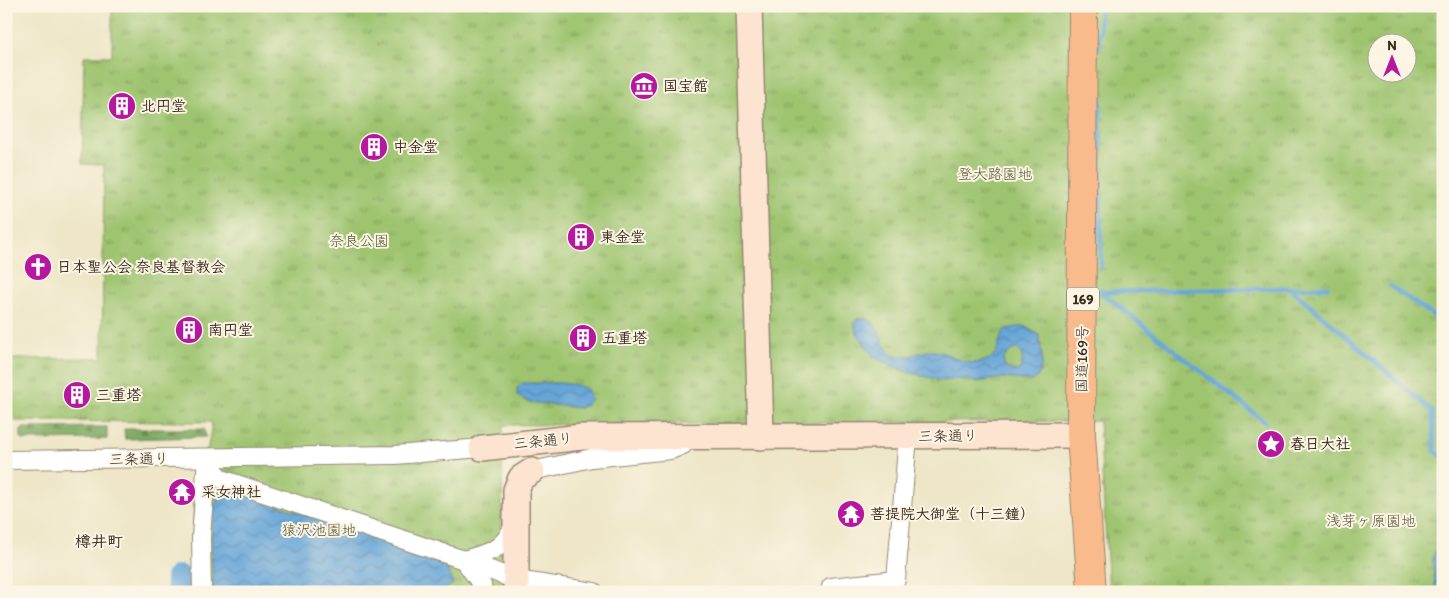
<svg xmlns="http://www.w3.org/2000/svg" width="1449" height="598" viewBox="0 0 1449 598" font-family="Itim,'Klee One',sans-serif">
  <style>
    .forest { fill: url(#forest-firs); stroke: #5c6a40 }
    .park { fill: url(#park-tufts); stroke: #6c7746; fill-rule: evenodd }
    .water { fill: url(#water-waves); stroke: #50687b; fill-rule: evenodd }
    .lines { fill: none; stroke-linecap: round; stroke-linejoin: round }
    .stream { stroke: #65a5d8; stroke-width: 4.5 }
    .river { stroke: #65a5d8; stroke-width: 26 }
    .street-casing { stroke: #948872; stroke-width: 20 }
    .secondary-casing { stroke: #948872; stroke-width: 28 }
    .highway-casing { stroke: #948872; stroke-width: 30 }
    .street { stroke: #fff; stroke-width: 18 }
    .secondary { stroke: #fde4d1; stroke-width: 25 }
    .highway { stroke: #fabb8c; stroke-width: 28 }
    .labels { text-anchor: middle; stroke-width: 4; stroke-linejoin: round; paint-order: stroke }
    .shield { fill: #fcf5e5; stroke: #75675a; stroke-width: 1 }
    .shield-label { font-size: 14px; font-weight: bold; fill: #3b2a1e }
    .poi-label { font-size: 15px; font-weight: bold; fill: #3b2a1e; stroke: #fcf5e5; text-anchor: start }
    .park-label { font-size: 15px; fill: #595836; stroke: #fcf5e5 }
    .street-label { font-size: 15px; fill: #3b2a1e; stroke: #fcf5e5 }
    .neighbourhood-label { font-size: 16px; font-weight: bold; fill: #3b2a1e; stroke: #fcf5e5 }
  </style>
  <defs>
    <pattern id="forest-firs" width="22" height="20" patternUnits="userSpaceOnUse" patternTransform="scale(1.25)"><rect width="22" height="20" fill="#7eaa62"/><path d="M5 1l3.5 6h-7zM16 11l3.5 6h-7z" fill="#688b50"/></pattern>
    <pattern id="park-tufts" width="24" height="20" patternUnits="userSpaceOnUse" patternTransform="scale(1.25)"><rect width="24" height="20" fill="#9ec46f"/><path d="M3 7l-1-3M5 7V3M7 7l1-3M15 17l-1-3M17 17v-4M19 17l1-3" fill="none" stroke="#829f5b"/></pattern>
    <pattern id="water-waves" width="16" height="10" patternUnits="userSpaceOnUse" patternTransform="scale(1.25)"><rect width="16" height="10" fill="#65a5d8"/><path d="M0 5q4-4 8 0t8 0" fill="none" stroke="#5487af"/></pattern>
  </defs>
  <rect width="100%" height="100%" fill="#fcf5e5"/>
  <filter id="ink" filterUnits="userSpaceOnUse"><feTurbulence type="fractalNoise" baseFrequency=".02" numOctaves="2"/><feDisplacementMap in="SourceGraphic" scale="10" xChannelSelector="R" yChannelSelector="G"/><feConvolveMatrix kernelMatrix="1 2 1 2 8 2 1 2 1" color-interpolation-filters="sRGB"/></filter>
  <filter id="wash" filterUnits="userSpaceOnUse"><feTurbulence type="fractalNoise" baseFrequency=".0096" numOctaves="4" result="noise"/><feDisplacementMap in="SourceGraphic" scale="20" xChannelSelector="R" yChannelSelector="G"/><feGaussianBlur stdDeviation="1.12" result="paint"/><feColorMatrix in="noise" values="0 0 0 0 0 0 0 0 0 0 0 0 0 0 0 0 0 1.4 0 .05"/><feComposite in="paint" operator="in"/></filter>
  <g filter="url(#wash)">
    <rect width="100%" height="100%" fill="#eee6c7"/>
    <!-- forest -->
    <g class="forest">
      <polygon points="107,427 107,439 23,440 21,438 21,430 24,428"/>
      <polygon points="124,429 204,429 206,437 125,439"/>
    </g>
    <!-- park -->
    <path class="park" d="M112 6H1443V592H1109L1099 421 503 425 502 531 505 592H175V571L192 574 195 468 208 447 212 422 6 421V359L102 358 104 165 82 164 84 56H112ZM1376 42H1406V72H1376Z"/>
    <!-- water -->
    <g class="water">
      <path d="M859 318C882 317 877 345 893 355 906 362 920 349 934 351 954 353 967 370 989 359 1001 353 997 338 1005 329L1024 326 1039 335C1041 350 1047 371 1033 381L1003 378 977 382 958 379 944 381 906 372 875 358 858 335 855 328V321ZM1017 349C1024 354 1023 363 1020 370L1012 371 1005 367 1003 359 1012 350Z"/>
      <polygon points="523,383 561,383 577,385 587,389 591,399 585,406 579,408 529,402 517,396 517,388"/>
      <path d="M232 489 445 564 453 584 444 589V592H214C212 572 206 507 221 494 223 491 229 490 232 489Z"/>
      <polygon points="1437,547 1440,575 1435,587 1433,557"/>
    </g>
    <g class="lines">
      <!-- stream -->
      <g class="stream">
        <polyline points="1099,48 1100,6"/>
        <polyline points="1100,80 1101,268"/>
        <polyline points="1390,286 1443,322"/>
        <polyline points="1290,288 1432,411 1435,451 1443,457"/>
        <polyline points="1101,290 1101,292 1328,287"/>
        <polyline points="1102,293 1265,422"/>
        <polyline points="1437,547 1440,488 1443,481"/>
        <polyline points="1435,587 1436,592"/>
      </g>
      <!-- river -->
      <polyline class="river" points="179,592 179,578"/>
    </g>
  </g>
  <g filter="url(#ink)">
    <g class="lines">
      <defs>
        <g id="street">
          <polyline points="207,458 219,478 464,560 516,580 594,592"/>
          <polyline points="6,460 395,455 482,448"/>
          <polyline points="532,471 592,458 671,450 683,445 688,437"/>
          <polyline points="202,592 201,537 207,458"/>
          <path d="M483 592 482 585 464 560C490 552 504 550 515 523"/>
          <polyline points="830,592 831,587 896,580 908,436"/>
        </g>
        <g id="secondary">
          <polyline points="749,6 761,437"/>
          <polyline points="482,448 582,437 1081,435"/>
          <polyline points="516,592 516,490 521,478 532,471"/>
        </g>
        <polyline id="highway" points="1083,6 1081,435 1092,592"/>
      </defs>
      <!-- street casing -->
      <use href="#street" class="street-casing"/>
      <!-- secondary casing -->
      <use href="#secondary" class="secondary-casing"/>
      <!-- highway casing -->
      <use href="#highway" class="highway-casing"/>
      <!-- street -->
      <use href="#street" class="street"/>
      <!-- secondary -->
      <use href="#secondary" class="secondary"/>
      <!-- highway -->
      <use href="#highway" class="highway"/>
    </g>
  </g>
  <!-- icons -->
  <defs>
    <symbol id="museum-disc" viewBox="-11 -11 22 22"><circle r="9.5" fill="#b5179e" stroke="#fcf5e5"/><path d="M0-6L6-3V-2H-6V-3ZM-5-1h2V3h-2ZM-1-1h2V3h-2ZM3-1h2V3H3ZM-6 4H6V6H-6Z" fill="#fff"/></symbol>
    <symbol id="building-disc" viewBox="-11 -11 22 22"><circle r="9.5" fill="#b5179e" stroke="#fcf5e5"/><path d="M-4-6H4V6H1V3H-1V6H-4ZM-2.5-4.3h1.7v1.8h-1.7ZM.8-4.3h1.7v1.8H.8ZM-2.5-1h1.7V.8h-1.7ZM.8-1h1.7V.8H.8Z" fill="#fff"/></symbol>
    <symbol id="church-disc" viewBox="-11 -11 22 22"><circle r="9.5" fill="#b5179e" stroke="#fcf5e5"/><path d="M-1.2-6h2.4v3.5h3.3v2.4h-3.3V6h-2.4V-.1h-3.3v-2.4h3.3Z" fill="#fff"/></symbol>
    <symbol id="sight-disc" viewBox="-11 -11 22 22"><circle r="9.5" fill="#b5179e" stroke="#fcf5e5"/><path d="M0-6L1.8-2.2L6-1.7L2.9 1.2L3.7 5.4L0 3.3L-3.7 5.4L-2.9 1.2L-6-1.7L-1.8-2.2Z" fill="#fff"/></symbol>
    <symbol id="temple-disc" viewBox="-11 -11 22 22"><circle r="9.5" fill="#b5179e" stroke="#fcf5e5"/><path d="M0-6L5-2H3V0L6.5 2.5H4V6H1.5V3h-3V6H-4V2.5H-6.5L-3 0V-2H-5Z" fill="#fff"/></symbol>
  </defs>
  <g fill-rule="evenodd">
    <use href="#museum-disc" x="628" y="70" width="32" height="32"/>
    <use href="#building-disc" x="106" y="90" width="32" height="32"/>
    <use href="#building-disc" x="358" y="131" width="32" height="32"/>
    <use href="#building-disc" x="565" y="221" width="32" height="32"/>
    <use href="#church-disc" x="22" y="251" width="32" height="32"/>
    <use href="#building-disc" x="173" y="314" width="32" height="32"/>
    <use href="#building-disc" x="567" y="322" width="32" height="32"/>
    <use href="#building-disc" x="61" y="379" width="32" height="32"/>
    <use href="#sight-disc" x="1255" y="428" width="32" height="32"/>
    <use href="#temple-disc" x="166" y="476" width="32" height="32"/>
    <use href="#temple-disc" x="835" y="498" width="32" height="32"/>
  </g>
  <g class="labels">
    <!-- shield labels -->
    <rect class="shield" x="1067" y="287.5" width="32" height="23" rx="4"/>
    <g class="shield-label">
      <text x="1083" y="304">169</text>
    </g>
    <!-- poi labels -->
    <g class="poi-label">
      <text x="663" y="91">国宝館</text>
      <text x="141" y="111">北円堂</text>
      <text x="393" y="152">中金堂</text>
      <text x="600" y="242">東金堂</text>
      <text x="57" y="272">日本聖公会 奈良基督教会</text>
      <text x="208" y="335">南円堂</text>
      <text x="602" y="343">五重塔</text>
      <text x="96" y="400">三重塔</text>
      <text x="1290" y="449">春日大社</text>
      <text x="201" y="497">采女神社</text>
      <text x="870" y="519">菩提院大御堂（十三鐘）</text>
    </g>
    <!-- park labels -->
    <g class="park-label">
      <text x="995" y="179">登大路園地</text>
      <text x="359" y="246">奈良公園</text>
      <text x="1371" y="526">浅芽ヶ原園地</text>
      <text x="319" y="535">猿沢池園地</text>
    </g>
    <!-- street labels -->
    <g class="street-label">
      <text transform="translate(1082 359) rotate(-89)" y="5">国道169号</text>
      <text transform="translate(948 436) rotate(-1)" y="5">三条通り</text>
      <text transform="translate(543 441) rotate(-6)" y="5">三条通り</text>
      <text transform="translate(139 459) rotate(-1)" y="5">三条通り</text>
    </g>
    <!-- neighbourhood labels -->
    <g class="neighbourhood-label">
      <text x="99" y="547">樽井町</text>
    </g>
  </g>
  <!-- margin -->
  <rect width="1449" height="598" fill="none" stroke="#fcf5e5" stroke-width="25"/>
  <!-- north arrow -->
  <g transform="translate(1392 58)"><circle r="24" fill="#fcf5e5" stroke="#afa495"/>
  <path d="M0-4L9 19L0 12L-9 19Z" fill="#b5179e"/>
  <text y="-8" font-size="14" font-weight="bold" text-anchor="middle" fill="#3b2a1e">N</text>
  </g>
</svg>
